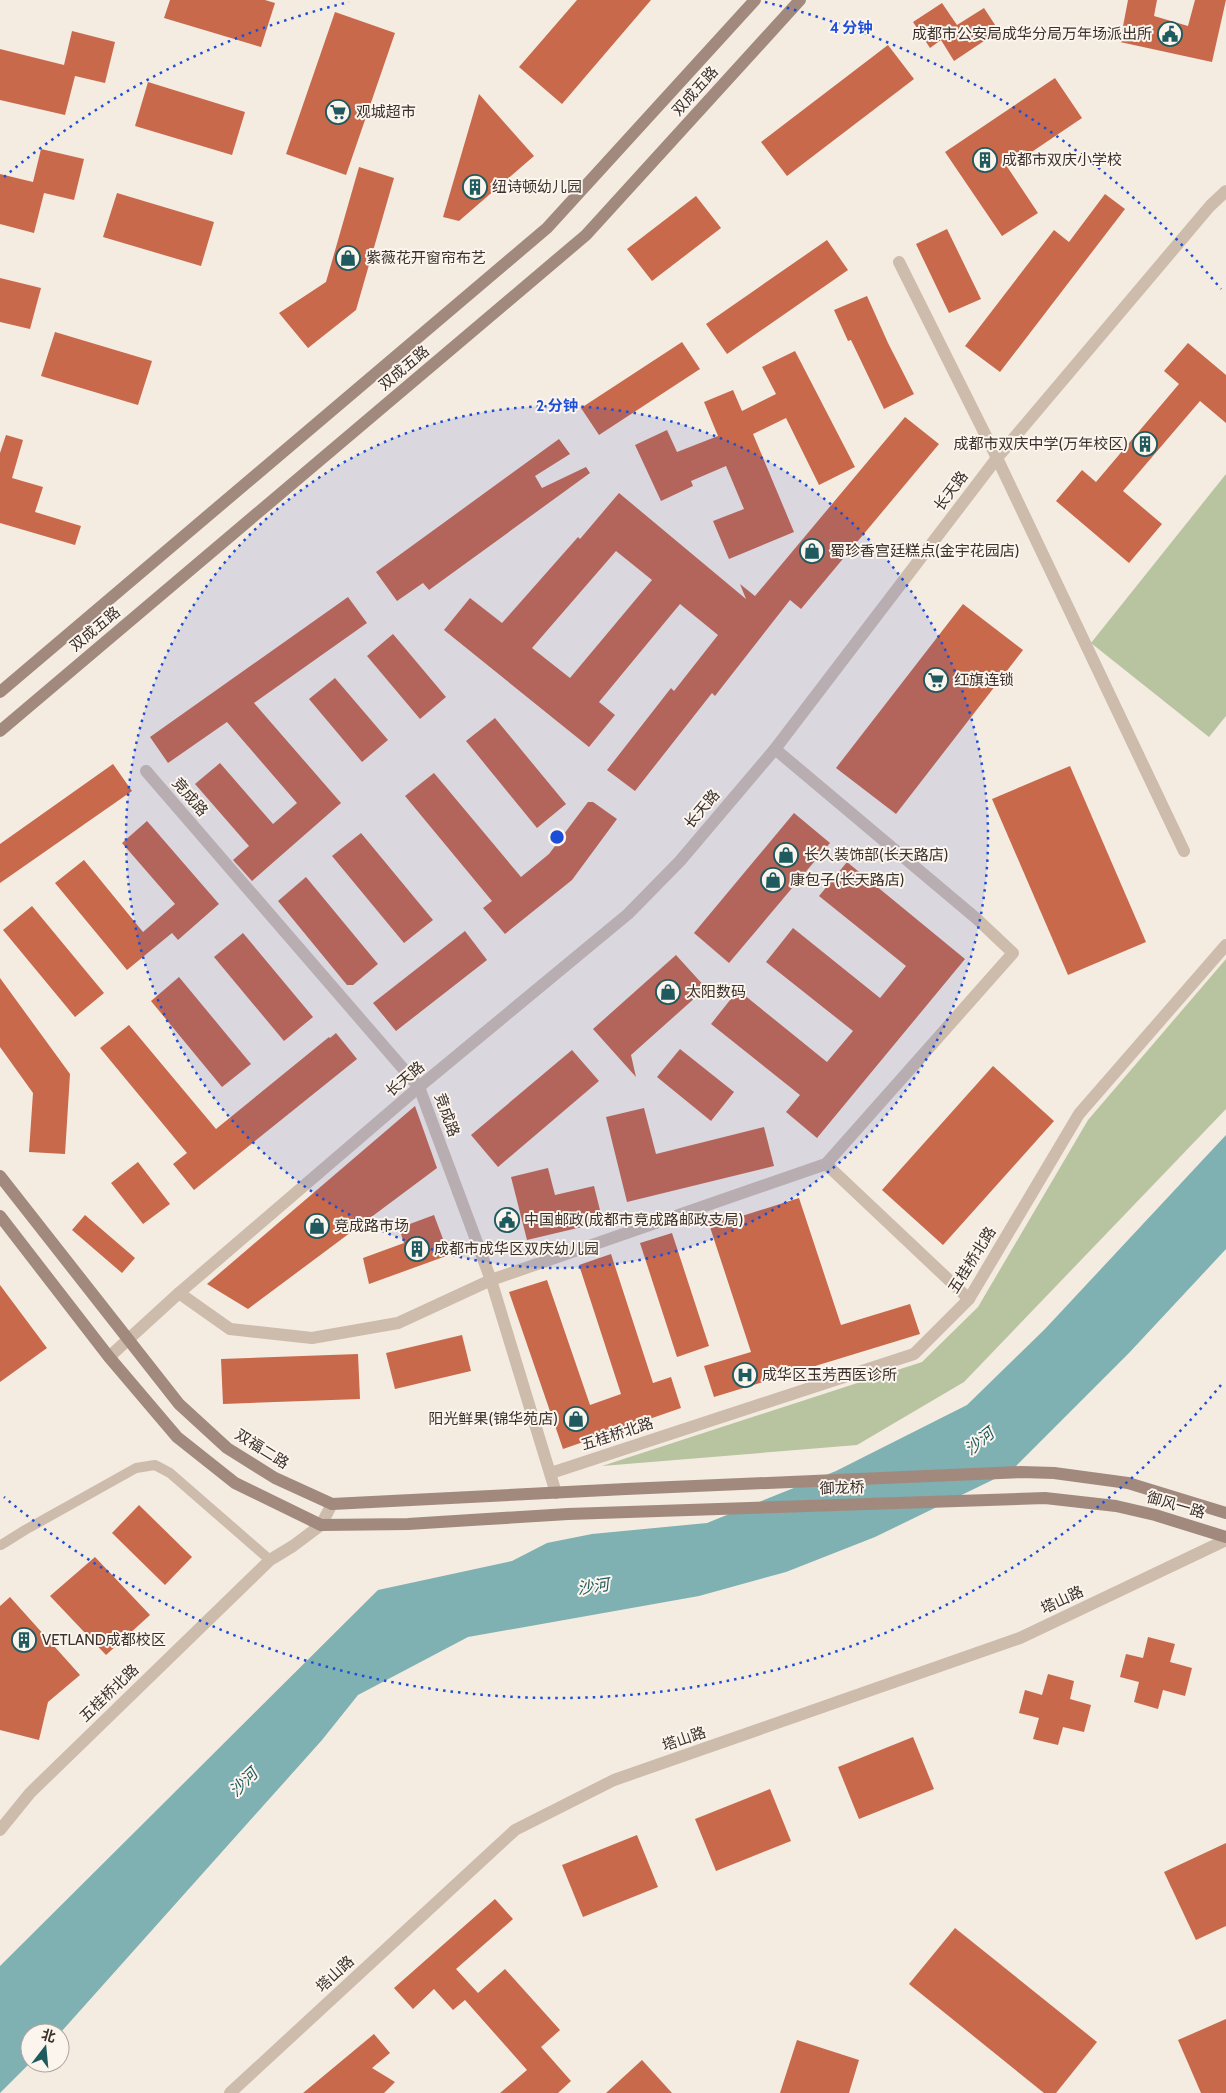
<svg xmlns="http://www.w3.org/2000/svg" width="1226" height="2093" viewBox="0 0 1226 2093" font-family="Cabin,'Noto Sans SC',sans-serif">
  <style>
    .green { fill: #b8c4a0 }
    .water { fill: #7fb0b2 }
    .building { fill: #c8694b; fill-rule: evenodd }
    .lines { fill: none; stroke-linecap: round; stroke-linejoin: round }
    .lane { stroke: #cdbbac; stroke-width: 10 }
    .street { stroke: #cdbbac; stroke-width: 12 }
    .secondary { stroke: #a18a7d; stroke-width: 12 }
    .ring { fill: none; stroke: #1d4ed8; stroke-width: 2.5; stroke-dasharray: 2.5 5 }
    .labels { text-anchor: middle; stroke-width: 4; stroke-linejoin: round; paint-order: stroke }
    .poi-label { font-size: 15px; fill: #3b302b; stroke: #fbf5ee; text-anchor: start }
    .street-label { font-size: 15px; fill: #3b302b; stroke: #fbf5ee }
    .water-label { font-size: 16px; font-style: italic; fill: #1f5a5e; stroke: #fbf5ee }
    .centre { fill: #1d4ed8; stroke: #fbf5ee; stroke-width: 2.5 }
    .ring-label { font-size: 15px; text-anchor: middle; font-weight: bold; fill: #1d4ed8; stroke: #fbf5ee; stroke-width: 4; stroke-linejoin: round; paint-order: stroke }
  </style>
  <rect width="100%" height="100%" fill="#f4ebe1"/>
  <!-- green -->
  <g class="green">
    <polygon points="1226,474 1226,716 1209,737 1091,643"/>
    <polygon points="1226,959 1226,1109 964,1382 857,1445 602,1466 922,1362 978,1307 1088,1120"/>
  </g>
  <!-- water -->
  <polygon class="water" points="1226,1135 1226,1249 1129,1353 1011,1471 875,1537 786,1572 699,1596 468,1637 358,1695 322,1740 61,2032 30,2033 30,2063 0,2093 0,1966 378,1590 512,1561 547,1543 592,1534 707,1523 836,1471 967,1405 1045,1329"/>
  <!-- building -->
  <g class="building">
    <polygon points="170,0 265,0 275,3 261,47 164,18"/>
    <polygon points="577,0 651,0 562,104 519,67"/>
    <polygon points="1128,0 1157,0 1154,16 1188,26 1195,0 1226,0 1212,62 1120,42"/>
    <polygon points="942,3 957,25 984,8 999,31 954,61 941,40 930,48 913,22"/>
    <polygon points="335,12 395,33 346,175 286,154"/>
    <polygon points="72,31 115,42 105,83 75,76 65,115 0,100 0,49 64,65"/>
    <polygon points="888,45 914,79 787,176 761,142"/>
    <polygon points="1055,78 1082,118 1008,168 1038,213 1002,236 945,152"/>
    <polygon points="148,82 245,112 232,155 135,126"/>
    <polygon points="479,94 534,156 459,221 443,217"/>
    <polygon points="41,149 84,159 74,200 44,193 34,233 0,224 0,174 33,182"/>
    <polygon points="359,167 394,178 356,310 308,348 279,313 326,282"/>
    <polygon points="117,193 214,222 201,266 103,237"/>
    <polygon points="1105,194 1125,209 1000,372 965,346 1054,230 1069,242"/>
    <polygon points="696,196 721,228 652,281 627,249"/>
    <polygon points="947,229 981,299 949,313 916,244"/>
    <polygon points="827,240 848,270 727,354 706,324"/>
    <polygon points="0,278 41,288 30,329 0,322"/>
    <polygon points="867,296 888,343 914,394 884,409 851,340 848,341 834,310"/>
    <polygon points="55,332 152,361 138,405 41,376"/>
    <polygon points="682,342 700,369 599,435 581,408"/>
    <polygon points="1188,343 1226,375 1226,423 1200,401 1123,491 1162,524 1129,563 1056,501 1082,470 1096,482 1179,384 1164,371"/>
    <polygon points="795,351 855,467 819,485 786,418 753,434 794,532 729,559 713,521 744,509 726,466 691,481 693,486 661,501 635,445 667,430 677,452 718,436 704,402 733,390 742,411 776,394 762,367"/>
    <path d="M905 417 939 444 801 609 790 600 715 696 712 693 635 791 607 770 671 688 674 691 718 635 680 604 599 702 615 715 589 747 444 630 470 598 502 623 578 537 580 539 619 493 746 599 740 584 755 596ZM616 551 652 580 570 678 532 648Z"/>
    <polygon points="6,435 23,440 12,478 43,487 35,512 81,526 75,545 0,523 0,453"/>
    <polygon points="559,439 570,454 535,476 542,488 586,467 590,473 429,590 423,583 397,601 376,572"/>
    <polygon points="348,597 367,623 254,703 341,803 252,881 233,860 249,846 195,784 220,763 273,824 297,803 227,722 168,763 150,737"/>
    <polygon points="963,604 1023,650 896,814 836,768"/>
    <polygon points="393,634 446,697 420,719 367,656"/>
    <polygon points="335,678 388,740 362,762 309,699"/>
    <polygon points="495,718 566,804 537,828 466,741"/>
    <polygon points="113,764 132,791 0,883 0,844"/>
    <polygon points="1070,766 1146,942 1068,975 992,799"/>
    <polygon points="434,773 521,877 549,854 588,802 593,802 617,819 572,880 505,934 483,908 492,901 405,796"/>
    <polygon points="794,813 830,843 729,963 694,933"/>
    <polygon points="147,821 219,904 178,940 172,933 127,970 55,883 84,860 143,932 175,904 122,843"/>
    <polygon points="361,833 433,920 404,943 332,856"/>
    <polygon points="847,862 965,959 817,1138 786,1112 800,1095 711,1024 738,990 827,1062 853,1031 766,962 793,928 880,998 906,966 819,896"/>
    <polygon points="306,877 378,964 353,985 347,985 278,901"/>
    <polygon points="32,906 104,993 75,1017 3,930"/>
    <polygon points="465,931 487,960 396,1031 373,1003"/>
    <polygon points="243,933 313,1017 284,1041 214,957"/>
    <polygon points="676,955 706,988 631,1055 636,1077 593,1029"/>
    <polygon points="179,977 251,1064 222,1087 151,1001"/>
    <polygon points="0,978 70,1074 65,1154 29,1152 33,1093 0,1047"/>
    <polygon points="129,1025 216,1129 329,1037 330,1038 336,1033 357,1059 194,1190 173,1164 187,1153 100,1048"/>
    <polygon points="680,1049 734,1092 711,1121 657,1077"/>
    <polygon points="572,1050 599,1081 498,1167 471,1135"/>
    <polygon points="993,1066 1054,1121 943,1245 882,1190"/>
    <polygon points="415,1106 437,1168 248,1309 207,1284"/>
    <polygon points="644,1108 656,1154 764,1127 774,1166 627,1202 606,1117"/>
    <polygon points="138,1162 170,1204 143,1224 111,1183"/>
    <polygon points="548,1168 555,1195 594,1186 603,1222 527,1240 511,1177"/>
    <polygon points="799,1198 841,1325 910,1304 920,1334 714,1397 704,1366 751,1352 708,1221 740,1211 742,1216"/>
    <polygon points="85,1215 135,1258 122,1273 72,1230"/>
    <polygon points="434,1215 449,1255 369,1284 363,1258 404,1243 399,1228"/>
    <polygon points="672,1233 709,1346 677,1357 640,1243"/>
    <polygon points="611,1254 653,1383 671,1377 681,1408 563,1449 509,1292 547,1280 590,1405 621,1394 579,1265"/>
    <polygon points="0,1285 47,1348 0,1382"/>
    <polygon points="462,1335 471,1371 395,1389 386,1353"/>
    <polygon points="358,1354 360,1399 223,1404 221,1359"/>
    <polygon points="139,1505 192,1557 165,1585 112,1533"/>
    <polygon points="95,1557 150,1615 106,1655 50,1596"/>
    <polygon points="10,1597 80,1675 48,1702 39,1740 0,1730 0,1606"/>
    <polygon points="1148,1637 1175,1644 1170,1662 1192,1668 1185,1696 1163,1690 1158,1709 1134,1702 1139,1682 1120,1677 1126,1654 1143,1658"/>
    <polygon points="1048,1674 1074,1681 1070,1699 1091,1705 1084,1732 1063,1727 1058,1745 1033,1739 1039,1718 1019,1713 1025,1690 1042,1695"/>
    <polygon points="913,1737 934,1789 859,1819 838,1767"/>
    <polygon points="770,1789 791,1841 716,1871 695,1819"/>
    <polygon points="637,1835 658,1887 583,1917 562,1865"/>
    <polygon points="1226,1843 1226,1926 1196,1940 1164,1872"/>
    <polygon points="495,1899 513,1919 456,1969 478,1993 505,1969 560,2030 541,2047 571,2081 558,2093 500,2093 527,2070 465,2000 453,2010 434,1989 413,2009 394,1988"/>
    <polygon points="955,1928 1097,2042 1056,2093 1044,2093 909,1984"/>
    <polygon points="1226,2019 1226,2093 1201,2093 1178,2040"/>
    <polygon points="374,2034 390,2053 372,2068 395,2082 384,2093 303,2093"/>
    <polygon points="797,2040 859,2060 849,2093 780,2093"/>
    <polygon points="642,2060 672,2093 606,2093"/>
  </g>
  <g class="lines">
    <!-- lane -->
    <polyline class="lane" points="1,1545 25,1530 136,1468 155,1465 170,1473 270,1560"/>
    <!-- street -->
    <g class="street">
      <polyline points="899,262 997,458 1184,851"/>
      <polyline points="146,771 419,1087 491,1280 556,1493"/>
      <polyline points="826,1164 969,1299"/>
      <polyline points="179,1293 230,1329 312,1338 398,1323 491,1280 826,1164 1013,953 977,919 775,749"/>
      <polyline points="109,1357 179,1293 419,1087 628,914 680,861 775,749 997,458 1210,206 1226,191"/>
      <polyline points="551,1473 914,1354 969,1299 1079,1114 1226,945"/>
      <polyline points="0,1830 30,1793 270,1560 293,1546 321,1525 332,1504"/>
      <polyline points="230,2093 515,1830 614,1780 1020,1638 1226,1540"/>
    </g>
    <!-- secondary -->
    <g class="secondary">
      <polyline points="0,692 547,228 755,0"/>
      <polyline points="0,731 586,235 800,0"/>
      <polyline points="0,1176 179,1404 227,1448 275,1478 332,1504 626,1489 1021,1472 1054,1473 1128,1483 1226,1513"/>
      <polyline points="0,1216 109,1357 177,1437 235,1483 321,1525 408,1524 568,1514 1045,1498 1116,1506 1155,1515 1226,1537"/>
    </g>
  </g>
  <!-- distance rings -->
  <circle cx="557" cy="837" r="431" fill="#1d4ed8" fill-opacity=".12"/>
  <g class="ring">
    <circle cx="557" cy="837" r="431"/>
    <path d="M1221 1385A861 861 0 0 1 4 1497M4 177A861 861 0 0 1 349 2M765 2A861 861 0 0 1 1221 289"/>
  </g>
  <!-- icons -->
  <defs>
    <symbol id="civic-ring" viewBox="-11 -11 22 22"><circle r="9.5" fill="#fbf5ee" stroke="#1f5a5e" stroke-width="1.5"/><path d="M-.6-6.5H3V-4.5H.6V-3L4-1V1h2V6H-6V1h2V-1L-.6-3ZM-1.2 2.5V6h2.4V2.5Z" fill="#1f5a5e"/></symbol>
    <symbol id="supermarket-ring" viewBox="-11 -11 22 22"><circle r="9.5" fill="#fbf5ee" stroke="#1f5a5e" stroke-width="1.5"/><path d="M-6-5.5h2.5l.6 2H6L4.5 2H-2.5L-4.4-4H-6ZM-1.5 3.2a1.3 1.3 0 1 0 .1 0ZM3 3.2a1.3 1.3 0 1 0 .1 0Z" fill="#1f5a5e"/></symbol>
    <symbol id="building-ring" viewBox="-11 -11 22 22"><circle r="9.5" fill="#fbf5ee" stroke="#1f5a5e" stroke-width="1.5"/><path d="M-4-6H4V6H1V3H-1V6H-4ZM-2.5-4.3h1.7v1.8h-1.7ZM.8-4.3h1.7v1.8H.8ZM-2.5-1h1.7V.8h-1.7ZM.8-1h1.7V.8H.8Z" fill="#1f5a5e"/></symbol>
    <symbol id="shop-ring" viewBox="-11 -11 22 22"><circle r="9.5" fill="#fbf5ee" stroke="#1f5a5e" stroke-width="1.5"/><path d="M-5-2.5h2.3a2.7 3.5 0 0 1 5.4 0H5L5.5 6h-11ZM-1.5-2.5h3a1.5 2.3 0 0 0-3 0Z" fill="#1f5a5e"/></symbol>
    <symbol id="hospital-ring" viewBox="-11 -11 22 22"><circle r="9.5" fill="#fbf5ee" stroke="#1f5a5e" stroke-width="1.5"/><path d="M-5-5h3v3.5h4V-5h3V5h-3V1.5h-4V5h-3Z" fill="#1f5a5e"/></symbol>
  </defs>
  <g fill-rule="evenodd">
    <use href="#civic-ring" x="1156" y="20" width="28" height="28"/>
    <use href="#supermarket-ring" x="324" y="98" width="28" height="28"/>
    <use href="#building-ring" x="971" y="146" width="28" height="28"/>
    <use href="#building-ring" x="461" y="173" width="28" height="28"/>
    <use href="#shop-ring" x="334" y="244" width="28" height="28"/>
    <use href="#building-ring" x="1131" y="430" width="28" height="28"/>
    <use href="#shop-ring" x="798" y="537" width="28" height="28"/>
    <use href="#supermarket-ring" x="922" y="666" width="28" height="28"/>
    <use href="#shop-ring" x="772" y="841" width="28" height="28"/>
    <use href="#shop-ring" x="759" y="866" width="28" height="28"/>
    <use href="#shop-ring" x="654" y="978" width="28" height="28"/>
    <use href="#civic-ring" x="493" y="1206" width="28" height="28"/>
    <use href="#shop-ring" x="303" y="1212" width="28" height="28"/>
    <use href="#building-ring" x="403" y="1235" width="28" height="28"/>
    <use href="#hospital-ring" x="731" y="1361" width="28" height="28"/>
    <use href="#shop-ring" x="562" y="1405" width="28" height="28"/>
    <use href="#building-ring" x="10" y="1626" width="28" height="28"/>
  </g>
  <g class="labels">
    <!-- poi labels -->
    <g class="poi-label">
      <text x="1152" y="39" text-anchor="end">成都市公安局成华分局万年场派出所</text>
      <text x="356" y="117">观城超市</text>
      <text x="1002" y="165">成都市双庆小学校</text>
      <text x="492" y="192">纽诗顿幼儿园</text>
      <text x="366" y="263">紫薇花开窗帘布艺</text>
      <text x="1128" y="449" text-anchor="end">成都市双庆中学(万年校区)</text>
      <text x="830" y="556">蜀珍香宫廷糕点(金宇花园店)</text>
      <text x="954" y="685">红旗连锁</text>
      <text x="804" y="860">长久装饰部(长天路店)</text>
      <text x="790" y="885">康包子(长天路店)</text>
      <text x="686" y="997">太阳数码</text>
      <text x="524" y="1225">中国邮政(成都市竞成路邮政支局)</text>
      <text x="334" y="1231">竞成路市场</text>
      <text x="434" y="1254">成都市成华区双庆幼儿园</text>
      <text x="762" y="1380">成华区玉芳西医诊所</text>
      <text x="558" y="1424" text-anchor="end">阳光鲜果(锦华苑店)</text>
      <text x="42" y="1645">VETLAND成都校区</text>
    </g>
    <!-- street labels -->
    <g class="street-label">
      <text transform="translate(695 91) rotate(-48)" y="5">双成五路</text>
      <text transform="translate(404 368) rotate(-40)" y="5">双成五路</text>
      <text transform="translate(951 491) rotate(-53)" y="5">长天路</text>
      <text transform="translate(95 629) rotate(-40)" y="5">双成五路</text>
      <text transform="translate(190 797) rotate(49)" y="5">竞成路</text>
      <text transform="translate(702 809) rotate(-50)" y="5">长天路</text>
      <text transform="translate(405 1079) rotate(-40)" y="5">长天路</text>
      <text transform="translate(447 1115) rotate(70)" y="5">竞成路</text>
      <text transform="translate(972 1260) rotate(-58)" y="5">五桂桥北路</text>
      <text transform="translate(617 1434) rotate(-18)" y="5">五桂桥北路</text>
      <text transform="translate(262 1449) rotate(32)" y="5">双福二路</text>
      <text transform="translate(842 1488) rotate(-2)" y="5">御龙桥</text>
      <text transform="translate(1176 1505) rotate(16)" y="5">御风一路</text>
      <text transform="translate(1062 1600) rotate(-25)" y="5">塔山路</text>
      <text transform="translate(109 1693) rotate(-44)" y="5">五桂桥北路</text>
      <text transform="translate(684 1739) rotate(-19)" y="5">塔山路</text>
      <text transform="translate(335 1974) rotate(-43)" y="5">塔山路</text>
    </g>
    <!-- water labels -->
    <g class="water-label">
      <text transform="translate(979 1441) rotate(-39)" y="6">沙河</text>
      <text transform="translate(593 1586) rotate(-8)" y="6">沙河</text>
      <text transform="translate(243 1782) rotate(-45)" y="6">沙河</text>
    </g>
  </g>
  <circle cx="557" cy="837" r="8" class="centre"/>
  <g class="ring-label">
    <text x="851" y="33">4 分钟</text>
    <text x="557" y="411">2 分钟</text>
  </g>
  <!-- north arrow -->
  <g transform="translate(45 2048) rotate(16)"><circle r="24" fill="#fbf5ee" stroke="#aea6a0"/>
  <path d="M0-4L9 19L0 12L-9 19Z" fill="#1f5a5e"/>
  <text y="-8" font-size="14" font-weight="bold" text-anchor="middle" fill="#3b302b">北</text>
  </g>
</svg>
